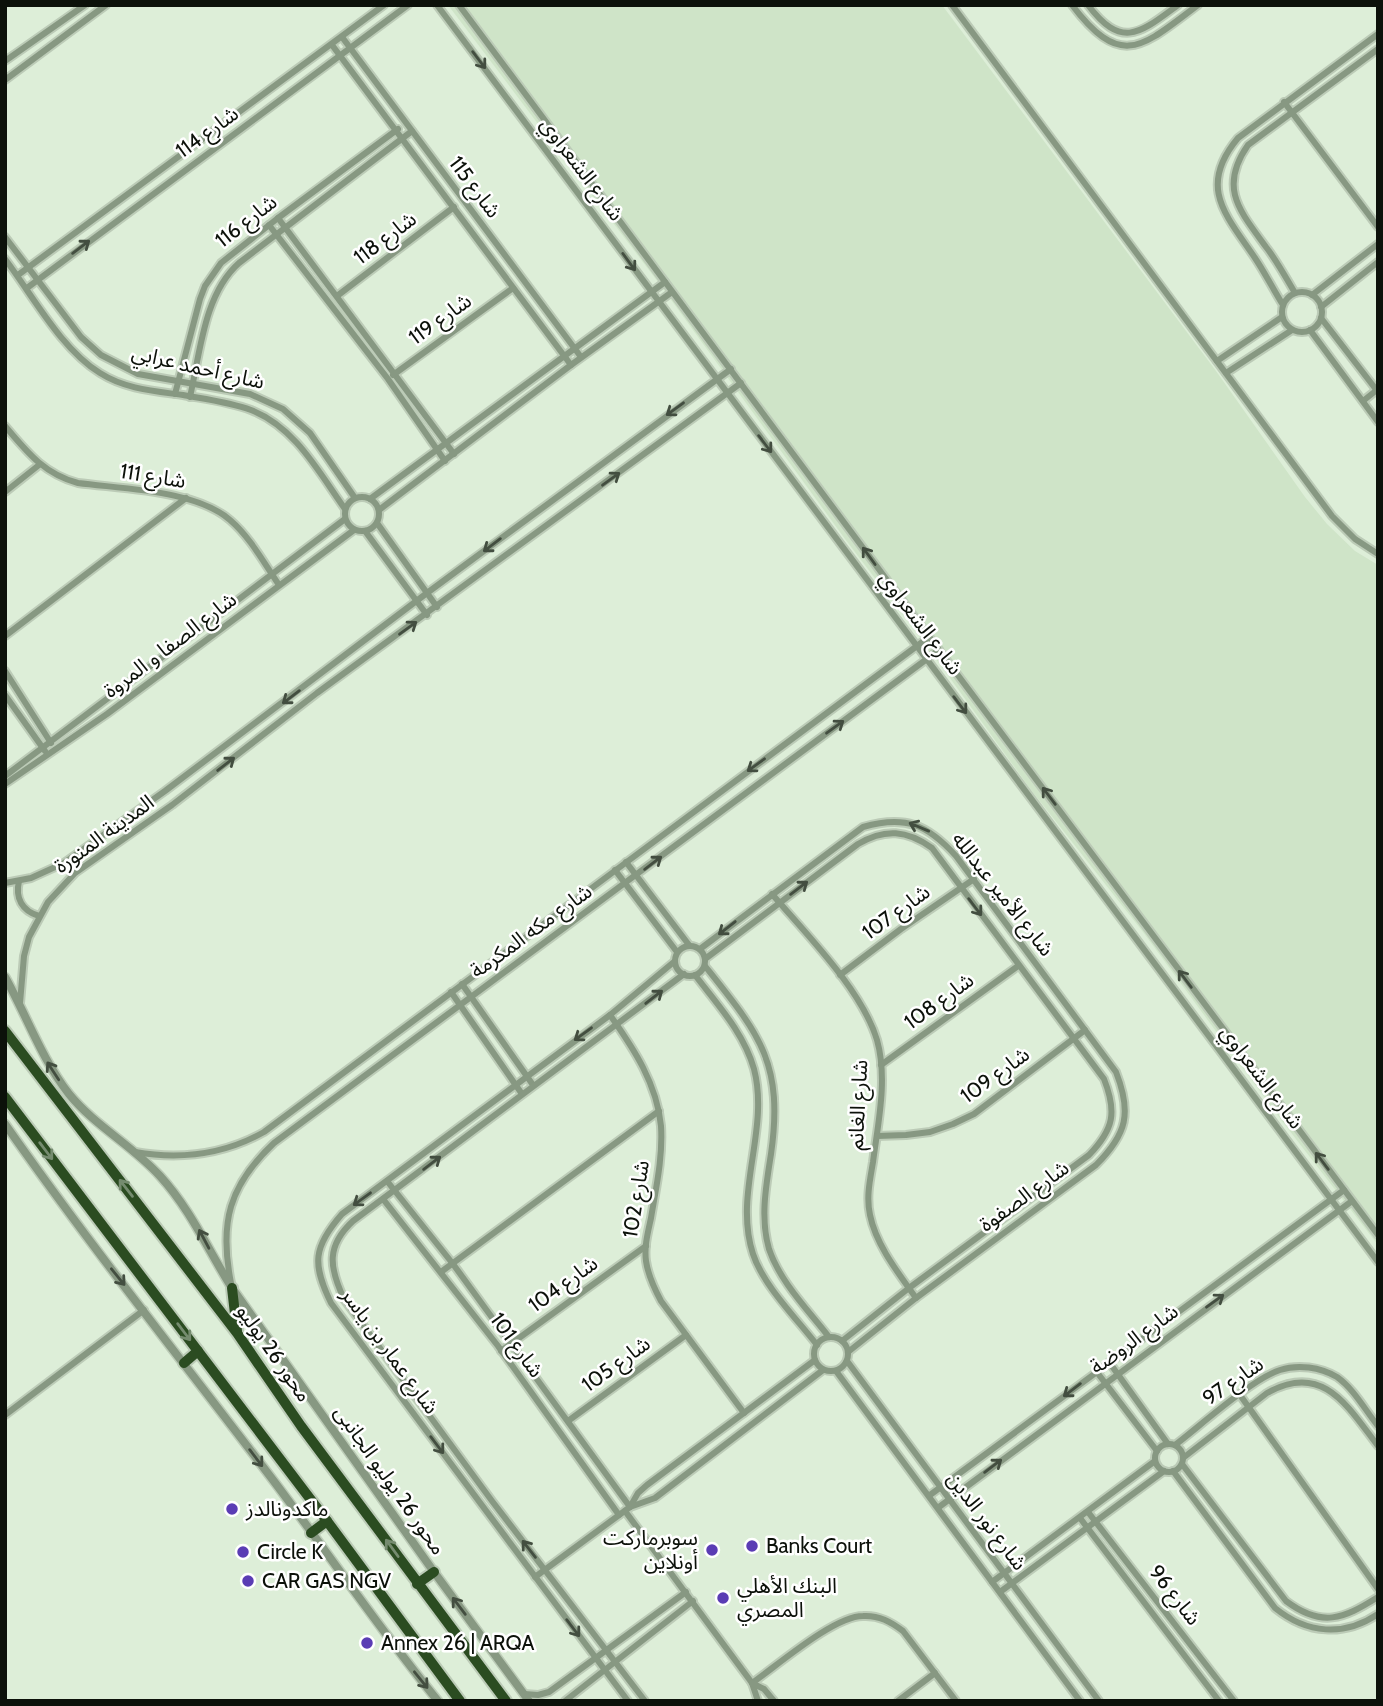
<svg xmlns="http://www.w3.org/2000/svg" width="1383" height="1706" viewBox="0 0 1383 1706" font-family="Cabin,'Noto Sans Arabic',sans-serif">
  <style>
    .built { fill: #cfe4c8 }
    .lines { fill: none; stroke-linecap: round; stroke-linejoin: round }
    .minor-casing { stroke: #bccbb7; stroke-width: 10 }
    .tertiary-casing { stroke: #bccbb7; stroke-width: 11 }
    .trunk-casing { stroke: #bccbb7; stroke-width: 14 }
    .minor { stroke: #879882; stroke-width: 6 }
    .tertiary { stroke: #879882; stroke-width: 8 }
    .trunk { stroke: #2b4c21; stroke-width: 10 }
    .oneway { stroke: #434e40 }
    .oneway2 { stroke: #758b6f }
    .poi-dot { fill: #5a3cb4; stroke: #fff; stroke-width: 2.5 }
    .labels { text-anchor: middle; stroke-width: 5; stroke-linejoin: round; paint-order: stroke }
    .street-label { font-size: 21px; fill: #0c110a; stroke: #fff }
    .poi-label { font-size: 21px; fill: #0c110a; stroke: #fff; text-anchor: start }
  </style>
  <rect width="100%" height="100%" fill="#ddeed8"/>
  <!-- built -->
  <polygon class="built" points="448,5 942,5 1216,371 1305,497 1327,524 1355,551 1378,565 1378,1245 1282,1121 1143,932 1031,790 926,645 845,539 661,286"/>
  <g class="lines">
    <defs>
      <g id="minor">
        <polyline points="437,5 1378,1262"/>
        <polyline points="459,5 939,650 1378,1235"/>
        <polyline points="952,5 1332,516 1355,539 1378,554"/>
        <path d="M1072 5C1122 71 1143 46 1198 5"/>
        <path d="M1088 5C1122 50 1140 33 1178 5"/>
        <polyline points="342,37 581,357"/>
        <polyline points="332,45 571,365"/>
        <polyline points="5,61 85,5"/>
        <polyline points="5,80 106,5"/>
        <polyline points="1284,102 1378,227"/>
        <polyline points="278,218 454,454"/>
        <polyline points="269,225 388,379 445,461"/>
        <polyline points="5,237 81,337 101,355 138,374 250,394 283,409 310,433 355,498"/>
        <path d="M5 259C33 296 61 349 100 373 125 389 154 391 183 395 205 399 230 402 251 410 295 427 318 471 345 509"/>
        <polyline points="18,275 384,5"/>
        <polyline points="27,288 408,5"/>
        <circle cx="1302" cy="312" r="20"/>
        <path d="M1295 293C1286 278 1277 261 1266 247 1240 211 1218 188 1248 145L1378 49"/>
        <polyline points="1312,295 1378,244"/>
        <polyline points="337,296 454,207"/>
        <path d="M1283 305C1273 289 1265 273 1255 258 1226 215 1197 187 1238 138L1378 34"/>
        <polyline points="1321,307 1378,262"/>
        <polyline points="1321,318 1378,392"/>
        <polyline points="1310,330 1378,422"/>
        <polyline points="1217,361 1282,317"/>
        <polyline points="1226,373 1292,330"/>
        <polyline points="393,375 513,288"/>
        <polyline points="175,394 200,299 205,286 221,263 278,218 398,129"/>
        <path d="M190 397C200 353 204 294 239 263L412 131"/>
        <polyline points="1363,401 1378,389"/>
        <path d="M5 426C27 452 44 474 78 483 123 489 196 490 230 520 250 537 264 563 279 585"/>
        <polyline points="5,492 39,465"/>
        <circle cx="362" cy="514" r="17"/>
        <polyline points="370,499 665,282"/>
        <polyline points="379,510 571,365 672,292"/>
        <polyline points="377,523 437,607"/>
        <polyline points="365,531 427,615"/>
        <polyline points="5,636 186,498"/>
        <polyline points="5,671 51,743"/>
        <polyline points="5,695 45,751"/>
        <polyline points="5,776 345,519"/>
        <polyline points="5,784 107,714 354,530"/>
        <polyline points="626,862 689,945"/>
        <polyline points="615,870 677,952"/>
        <path d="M19 881C15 898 22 911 39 916"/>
        <polyline points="5,883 31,878 64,863 165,791 427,593 731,369"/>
        <path d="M772 894C806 934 862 990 877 1040 888 1079 878 1123 873 1162 870 1180 866 1197 870 1215 876 1245 899 1274 916 1298"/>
        <circle cx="690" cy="961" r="15"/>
        <path d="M700 949 863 827C905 815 927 824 956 856L1116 1072C1132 1113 1127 1134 1096 1165L916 1298 848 1352"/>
        <path d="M705 959 858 844C885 828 907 830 932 848L1104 1079C1117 1112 1114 1129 1089 1155L909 1288 842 1341"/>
        <path d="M705 966C759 1034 784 1062 771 1154 766 1186 760 1218 769 1249 780 1282 809 1311 829 1337"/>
        <path d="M695 975C717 1004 744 1033 754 1069 770 1130 733 1193 753 1254 763 1285 797 1319 817 1345"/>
        <polyline points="840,975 901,929 974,879"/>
        <polyline points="462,984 533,1085"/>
        <polyline points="451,992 522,1094"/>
        <polyline points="20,1003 24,956 29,937 48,902 75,873 172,805 317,693 741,383"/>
        <path d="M610 1015C634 1049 657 1084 661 1126 663 1157 656 1188 651 1218 648 1232 644 1246 646 1261 648 1275 654 1288 661 1301L744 1413"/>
        <polyline points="881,1065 1018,966"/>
        <polyline points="877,1136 906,1135 930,1132 953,1124 974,1114 1085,1030"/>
        <path d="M135 1152C181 1160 223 1155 264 1132L929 637"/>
        <polyline points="387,1181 453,1264 630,1507"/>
        <polyline points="383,1199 498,1346 619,1515"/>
        <polyline points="441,1272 659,1111"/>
        <path d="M231 1283C219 1223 229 1185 274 1143L939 650"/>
        <circle cx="831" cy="1354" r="17"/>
        <polyline points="501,1351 646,1246"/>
        <polyline points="847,1361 1099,1701"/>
        <polyline points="1109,1362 1168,1444"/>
        <polyline points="836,1371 1080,1701"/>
        <polyline points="1096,1371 1157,1451"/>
        <polyline points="1240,1395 1378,1589"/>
        <polyline points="5,1415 144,1310"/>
        <polyline points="568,1421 686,1335"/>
        <circle cx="1169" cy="1458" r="14"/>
        <path d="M1175 1445C1200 1426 1252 1379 1280 1370 1298 1364 1320 1367 1337 1377 1354 1389 1365 1410 1378 1426"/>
        <path d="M1183 1458 1267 1393C1323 1361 1348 1407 1378 1446"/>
        <path d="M1182 1464 1286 1601C1322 1628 1343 1619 1378 1597"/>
        <path d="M1173 1471 1275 1608C1307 1634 1344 1637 1378 1614"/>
        <polyline points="930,1495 1344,1190"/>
        <polyline points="630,1507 655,1498 823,1370"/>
        <polyline points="939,1507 1352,1201"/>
        <polyline points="625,1511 752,1683 758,1701"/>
        <polyline points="1088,1512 1234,1701"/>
        <polyline points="1080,1518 1219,1701"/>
        <polyline points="535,1577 630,1507 638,1493 647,1485 815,1360"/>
        <polyline points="992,1582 1155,1461"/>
        <polyline points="1000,1592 1164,1471"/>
        <path d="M752 1683C778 1665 834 1616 863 1616 879 1615 891 1622 903 1631L956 1701"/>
        <polyline points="752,1683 764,1689 774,1701"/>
        <polyline points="524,1694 538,1695 549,1692 686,1592"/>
        <polyline points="565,1701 693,1601"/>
        <path d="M628 1701 331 1303C312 1264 313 1247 342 1214L610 1015 675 961"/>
        <path d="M645 1701 492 1501 344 1299C329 1267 326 1246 353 1221L684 974"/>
        <polyline points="898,1701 935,1673"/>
      </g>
      <g id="tertiary">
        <path d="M5 977C27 1016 41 1058 69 1094 95 1126 132 1145 160 1176 191 1210 208 1250 232 1288L434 1572 529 1701"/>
        <path d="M5 1124C91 1247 185 1364 276 1484 330 1556 381 1631 438 1701"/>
      </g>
      <g id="trunk">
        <polyline points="5,1031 237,1333 301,1426 506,1701"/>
        <polyline points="5,1097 327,1521 460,1701"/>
        <polyline points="232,1288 237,1331"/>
        <polyline points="184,1363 198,1351"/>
        <polyline points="311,1533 327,1521"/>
        <polyline points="417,1584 434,1572"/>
      </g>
    </defs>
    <!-- minor casing -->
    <use href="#minor" class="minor-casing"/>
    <!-- tertiary casing -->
    <use href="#tertiary" class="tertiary-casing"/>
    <!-- trunk casing -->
    <use href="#trunk" class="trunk-casing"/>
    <!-- minor -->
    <use href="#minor" class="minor"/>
    <!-- tertiary -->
    <use href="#tertiary" class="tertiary"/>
    <!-- trunk -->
    <use href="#trunk" class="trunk"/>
  </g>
  <!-- one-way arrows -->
  <defs><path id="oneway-shaft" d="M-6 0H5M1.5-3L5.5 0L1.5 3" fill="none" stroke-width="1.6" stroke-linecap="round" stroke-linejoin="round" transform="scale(1.75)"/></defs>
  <g class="oneway">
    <use href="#oneway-shaft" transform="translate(479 60) rotate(53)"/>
    <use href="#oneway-shaft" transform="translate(81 247) rotate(-37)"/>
    <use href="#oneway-shaft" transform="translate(629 262) rotate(54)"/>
    <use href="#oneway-shaft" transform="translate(675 409) rotate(144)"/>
    <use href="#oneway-shaft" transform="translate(765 444) rotate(53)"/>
    <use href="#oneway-shaft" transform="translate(611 479) rotate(-36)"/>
    <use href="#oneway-shaft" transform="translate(492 545) rotate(143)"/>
    <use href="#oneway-shaft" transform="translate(869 556) rotate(-126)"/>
    <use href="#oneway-shaft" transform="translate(408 628) rotate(-36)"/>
    <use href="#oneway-shaft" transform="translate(291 697) rotate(143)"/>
    <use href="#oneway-shaft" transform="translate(960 705) rotate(53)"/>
    <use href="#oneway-shaft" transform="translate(835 727) rotate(-36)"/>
    <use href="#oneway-shaft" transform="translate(226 764) rotate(-38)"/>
    <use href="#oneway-shaft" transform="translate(756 765) rotate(144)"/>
    <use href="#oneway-shaft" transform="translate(1049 796) rotate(-127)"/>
    <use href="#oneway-shaft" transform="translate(919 827) rotate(-157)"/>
    <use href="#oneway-shaft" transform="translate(653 863) rotate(-37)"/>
    <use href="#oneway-shaft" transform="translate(799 888) rotate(-37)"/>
    <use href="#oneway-shaft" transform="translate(975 907) rotate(53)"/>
    <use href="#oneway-shaft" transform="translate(727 928) rotate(142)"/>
    <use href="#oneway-shaft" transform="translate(1185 979) rotate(-127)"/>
    <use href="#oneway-shaft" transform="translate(654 997) rotate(-38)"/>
    <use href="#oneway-shaft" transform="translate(583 1034) rotate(144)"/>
    <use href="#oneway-shaft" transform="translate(53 1071) rotate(-123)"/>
    <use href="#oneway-shaft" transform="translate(1322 1161) rotate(-127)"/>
    <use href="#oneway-shaft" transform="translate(432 1163) rotate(-37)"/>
    <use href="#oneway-shaft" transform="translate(362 1199) rotate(144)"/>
    <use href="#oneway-shaft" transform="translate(204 1239) rotate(-118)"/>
    <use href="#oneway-shaft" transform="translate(118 1277) rotate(51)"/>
    <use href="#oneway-shaft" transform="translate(1215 1301) rotate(-36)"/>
    <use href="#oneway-shaft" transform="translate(1072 1390) rotate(143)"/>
    <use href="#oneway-shaft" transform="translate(437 1445) rotate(53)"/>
    <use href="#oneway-shaft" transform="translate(256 1458) rotate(53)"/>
    <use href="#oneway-shaft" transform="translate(993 1466) rotate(-37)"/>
    <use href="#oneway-shaft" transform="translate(529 1549) rotate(-128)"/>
    <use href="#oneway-shaft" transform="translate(459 1606) rotate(-127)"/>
    <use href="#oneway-shaft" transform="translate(573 1628) rotate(53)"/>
    <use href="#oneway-shaft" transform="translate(421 1680) rotate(51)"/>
  </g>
  <g class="oneway2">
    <use href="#oneway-shaft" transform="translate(46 1151) rotate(53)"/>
    <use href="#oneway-shaft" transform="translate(126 1188) rotate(-128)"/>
    <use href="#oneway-shaft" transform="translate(184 1332) rotate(53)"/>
    <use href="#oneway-shaft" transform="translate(392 1548) rotate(-126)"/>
  </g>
  <!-- markers -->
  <g class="poi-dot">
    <circle cx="232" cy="1509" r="7"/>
    <circle cx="752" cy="1546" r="7"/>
    <circle cx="712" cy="1550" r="7"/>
    <circle cx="243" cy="1552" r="7"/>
    <circle cx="248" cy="1581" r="7"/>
    <circle cx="723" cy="1598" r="7"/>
    <circle cx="367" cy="1643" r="7"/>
  </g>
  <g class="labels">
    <!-- street labels -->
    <g class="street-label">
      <text transform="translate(207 132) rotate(-36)" y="7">شارع 114</text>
      <text transform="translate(582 169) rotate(53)" y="7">شارع الشعراوي</text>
      <text transform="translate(475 187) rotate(53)" y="7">شارع 115</text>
      <text transform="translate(246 221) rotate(-38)" y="7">شارع 116</text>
      <text transform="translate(385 238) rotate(-37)" y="7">شارع 118</text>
      <text transform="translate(440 319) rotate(-36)" y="7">شارع 119</text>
      <text transform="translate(198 367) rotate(13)" y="7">شارع أحمد عرابي</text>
      <text transform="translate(153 476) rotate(9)" y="7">شارع 111</text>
      <text transform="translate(921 623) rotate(53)" y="7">شارع الشعراوي</text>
      <text transform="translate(170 645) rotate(-37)" y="7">شارع الصفا و المروة</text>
      <text transform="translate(104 834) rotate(-36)" y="7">المدينة المنورة</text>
      <text transform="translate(1003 894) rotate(52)" y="7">شارع الأمير عبدالله</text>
      <text transform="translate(896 912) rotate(-36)" y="7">شارع 107</text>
      <text transform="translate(531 931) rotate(-36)" y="7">شارع مكه المكرمة</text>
      <text transform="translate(939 1001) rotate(-36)" y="7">شارع 108</text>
      <text transform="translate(995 1075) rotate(-36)" y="7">شارع 109</text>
      <text transform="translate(1262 1077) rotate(53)" y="7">شارع الشعراوي</text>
      <text transform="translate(858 1105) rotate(-87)" y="7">شارع الغانم</text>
      <text transform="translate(1024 1196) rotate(-36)" y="7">شارع الصفوة</text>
      <text transform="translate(636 1199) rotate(-81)" y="7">شارع 102</text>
      <text transform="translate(563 1284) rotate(-36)" y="7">شارع 104</text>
      <text transform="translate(1134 1339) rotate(-36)" y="7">شارع الروضة</text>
      <text transform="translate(517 1345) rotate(54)" y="7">شارع 101</text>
      <text transform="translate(390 1351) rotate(54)" y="7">شارع عمار بن ياسر</text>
      <text transform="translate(274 1353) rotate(55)" y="7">محور 26 يوليو</text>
      <text transform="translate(616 1364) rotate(-36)" y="7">شارع 105</text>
      <text transform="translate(1233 1381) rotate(-35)" y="7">شارع 97</text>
      <text transform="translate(390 1480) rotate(55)" y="7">محور 26 يوليو الجانبى</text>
      <text transform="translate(987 1521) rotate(53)" y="7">شارع نور الدين</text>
      <text transform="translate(1175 1595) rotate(52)" y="7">شارع 96</text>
    </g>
    <!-- poi labels -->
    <g class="poi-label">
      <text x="246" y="1516">ماكدونالدز</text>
      <text x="698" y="1545" text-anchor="end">سوبرماركت<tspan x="698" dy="24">أونلاين</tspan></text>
      <text x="766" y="1553">Banks Court</text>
      <text x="257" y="1559">Circle K</text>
      <text x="262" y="1588">CAR GAS NGV</text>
      <text x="737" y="1593">البنك الأهلي<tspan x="737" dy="24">المصري</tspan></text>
      <text x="381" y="1650">Annex 26 | ARQA</text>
    </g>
  </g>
  <!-- border -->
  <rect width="1383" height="1706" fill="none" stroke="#0c110a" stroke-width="14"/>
</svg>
